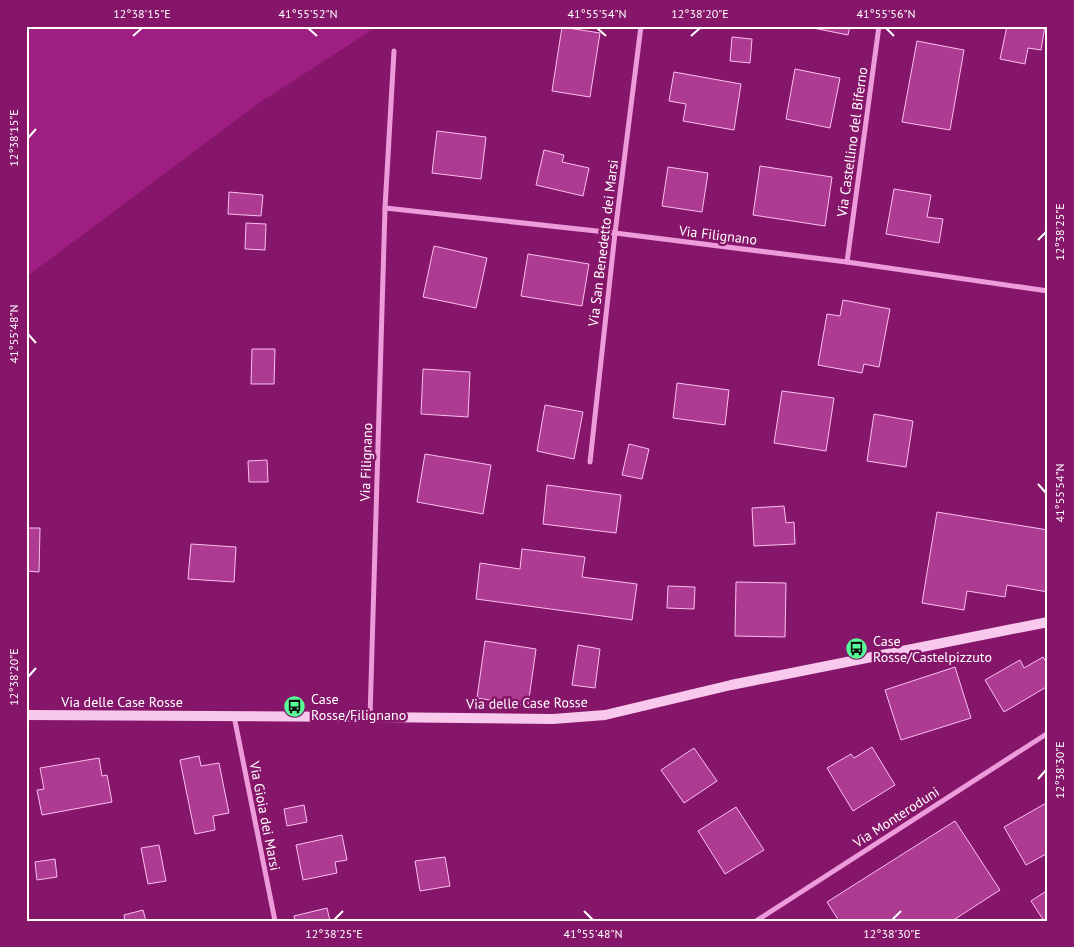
<svg xmlns="http://www.w3.org/2000/svg" width="1074" height="947" viewBox="0 0 1074 947" font-family="'PT Sans',sans-serif">
  <style>
    .green { fill: #9e1f81 }
    .building { fill: #ad3b91; stroke: #fac0ed }
    .lines { fill: none; stroke-linecap: round; stroke-linejoin: round }
    .street { stroke: #ed9bda; stroke-width: 5 }
    .secondary { stroke: #f9c8ed; stroke-width: 10 }
    .ticks { fill: none; stroke: #fff; stroke-width: 2 }
    .labels { text-anchor: middle; stroke-width: 5; stroke-linejoin: round; paint-order: stroke }
    .street-label { font-size: 14px; fill: #fff; stroke: #851669 }
    .poi-label { font-size: 14px; fill: #fff; stroke: #851669; text-anchor: start }
    .neatline { fill: none; stroke: #fff; stroke-width: 2 }
    .ticks-label { font-size: 12px; text-anchor: middle; fill: #fff }
  </style>
  <rect width="100%" height="100%" fill="#851669"/>
  <!-- green -->
  <polygon class="green" points="26,26 378,26 259,103 26,277"/>
  <!-- building -->
  <g class="building">
    <polygon points="803,26 850,26 848,35"/>
    <polygon points="1007,26 1045,26 1041,50 1028,48 1025,64 1000,59"/>
    <polygon points="562,27 600,33 590,97 552,91"/>
    <polygon points="732,37 752,39 750,63 730,61"/>
    <polygon points="917,41 964,50 950,130 902,122"/>
    <polygon points="795,69 840,78 830,128 786,119"/>
    <polygon points="674,72 741,84 734,130 683,121 686,104 669,101"/>
    <polygon points="437,131 486,137 481,179 432,173"/>
    <polygon points="544,150 564,155 562,162 589,168 583,196 536,185"/>
    <polygon points="760,166 832,177 825,226 753,215"/>
    <polygon points="668,167 708,173 702,212 662,206"/>
    <polygon points="894,189 931,195 927,217 943,219 939,243 886,234"/>
    <polygon points="229,192 263,195 261,216 228,214"/>
    <polygon points="246,223 266,224 265,250 245,249"/>
    <polygon points="434,246 487,258 476,308 423,297"/>
    <polygon points="528,254 589,264 582,306 521,296"/>
    <polygon points="843,300 890,309 879,367 864,364 862,373 818,365 827,314 840,316"/>
    <polygon points="252,349 275,349 274,384 251,384"/>
    <polygon points="423,369 470,372 468,417 421,414"/>
    <polygon points="677,383 729,390 725,425 673,418"/>
    <polygon points="782,391 834,398 826,451 774,443"/>
    <polygon points="545,405 583,412 574,459 537,451"/>
    <polygon points="874,414 913,421 906,467 867,461"/>
    <polygon points="629,444 649,449 642,479 622,475"/>
    <polygon points="425,454 491,465 483,514 417,502"/>
    <polygon points="267,460 268,482 249,482 248,461"/>
    <polygon points="547,485 621,495 616,533 543,524"/>
    <polygon points="784,506 786,523 794,522 795,544 754,546 752,508"/>
    <polygon points="937,512 1048,530 1048,592 1007,585 1005,597 967,591 964,610 922,603"/>
    <polygon points="26,528 40,528 39,572 26,571"/>
    <polygon points="191,544 236,547 234,582 188,579"/>
    <polygon points="522,549 585,557 582,577 637,584 632,620 476,599 480,563 520,569"/>
    <polygon points="736,582 786,583 785,637 735,636"/>
    <polygon points="668,586 695,587 694,609 667,608"/>
    <polygon points="485,641 536,649 528,706 477,698"/>
    <polygon points="578,645 600,649 595,688 572,685"/>
    <polygon points="1043,657 1048,665 1048,686 1004,712 985,680 1020,660 1024,668"/>
    <polygon points="955,667 971,718 901,740 885,690"/>
    <polygon points="872,747 895,785 853,811 827,768 851,754 854,758"/>
    <polygon points="694,748 717,781 684,803 661,770"/>
    <polygon points="199,756 201,766 219,763 229,813 213,816 215,830 195,834 180,760"/>
    <polygon points="99,758 102,776 107,775 112,802 42,815 37,790 44,789 40,768"/>
    <polygon points="1048,802 1048,853 1026,865 1004,827"/>
    <polygon points="304,805 307,822 287,826 284,809"/>
    <polygon points="736,807 764,850 725,874 698,831"/>
    <polygon points="955,821 1000,890 952,921 839,921 827,902"/>
    <polygon points="342,835 347,860 335,862 337,873 303,880 296,845"/>
    <polygon points="159,845 166,881 148,884 141,848"/>
    <polygon points="445,857 450,886 420,891 415,861"/>
    <polygon points="55,859 57,877 37,880 35,862"/>
    <polygon points="1048,890 1048,921 1044,921 1031,901"/>
    <polygon points="327,908 330,921 295,921 294,916"/>
    <polygon points="143,910 146,921 125,921 124,915"/>
  </g>
  <g class="lines">
    <!-- street -->
    <g class="street">
      <polyline points="385,208 615,233 847,262 1048,291"/>
      <polyline points="847,262 879,26"/>
      <polyline points="590,462 615,233 641,26"/>
      <polyline points="234,716 275,921"/>
      <polyline points="370,717 385,208 394,51"/>
      <polyline points="756,921 1048,733"/>
    </g>
    <!-- secondary -->
    <polyline class="secondary" points="26,715 370,717 553,719 605,715 731,685 1048,622"/>
  </g>
  <!-- ticks -->
  <path class="ticks" d="M308 28 317 36M597 28 606 36M886 28 894 36M133 36 142 28M691 36 700 28M28 138 36 129M1038 240 1046 232M28 334 36 343M1038 484 1046 493M28 677 36 668M1038 779 1046 770M584 911 593 920M334 920 343 911M892 920 901 911"/>
  <!-- icons -->
  <defs>
    <symbol id="bus-disc" viewBox="-11 -11 22 22"><circle r="9.5" fill="#57ff99" stroke="#851669"/><path d="M-5-6H5V4H4V6H2V4H-2V6H-4V4H-5ZM-3.5-4V0h7V-4ZM-3.5 1.2v1.5H-2V1.2ZM2 1.2v1.5H3.5V1.2Z" fill="#111"/></symbol>
  </defs>
  <g fill-rule="evenodd">
    <use href="#bus-disc" x="844" y="636" width="25" height="25"/>
    <use href="#bus-disc" x="282" y="694" width="25" height="25"/>
  </g>
  <g class="labels">
    <!-- street labels -->
    <g class="street-label">
      <text transform="translate(852 142) rotate(-82)" y="5">Via Castellino del Biferno</text>
      <text transform="translate(718 235) rotate(7)" y="5">Via Filignano</text>
      <text transform="translate(603 243) rotate(-83)" y="5">Via San Benedetto dei Marsi</text>
      <text transform="translate(366 462) rotate(-88)" y="5">Via Filignano</text>
      <text x="122" y="707">Via delle Case Rosse</text>
      <text transform="translate(527 703) rotate(-1)" y="5">Via delle Case Rosse</text>
      <text transform="translate(265 816) rotate(79)" y="5">Via Gioia dei Marsi</text>
      <text transform="translate(896 817) rotate(-33)" y="5">Via Monteroduni</text>
    </g>
    <!-- poi labels -->
    <g class="poi-label">
      <text x="873" y="646">Case<tspan x="873" dy="16">Rosse/Castelpizzuto</tspan></text>
      <text x="311" y="704">Case<tspan x="311" dy="16">Rosse/Filignano</tspan></text>
    </g>
  </g>
  <!-- border -->
  <rect width="1074" height="947" fill="none" stroke="#851669" stroke-width="55"/>
  <rect x="28" y="28" width="1018" height="892" class="neatline"/>
  <g class="ticks-label">
    <text x="142" y="18">12°38'15"E</text>
    <text x="308" y="18">41°55'52"N</text>
    <text x="597" y="18">41°55'54"N</text>
    <text x="700" y="18">12°38'20"E</text>
    <text x="886" y="18">41°55'56"N</text>
    <text transform="translate(14 138) rotate(-90)" y="4">12°38'15"E</text>
    <text transform="translate(1060 232) rotate(-90)" y="4">12°38'25"E</text>
    <text transform="translate(14 334) rotate(-90)" y="4">41°55'48"N</text>
    <text transform="translate(1060 493) rotate(-90)" y="4">41°55'54"N</text>
    <text transform="translate(14 677) rotate(-90)" y="4">12°38'20"E</text>
    <text transform="translate(1060 770) rotate(-90)" y="4">12°38'30"E</text>
    <text x="334" y="938">12°38'25"E</text>
    <text x="593" y="938">41°55'48"N</text>
    <text x="892" y="938">12°38'30"E</text>
  </g>
</svg>
